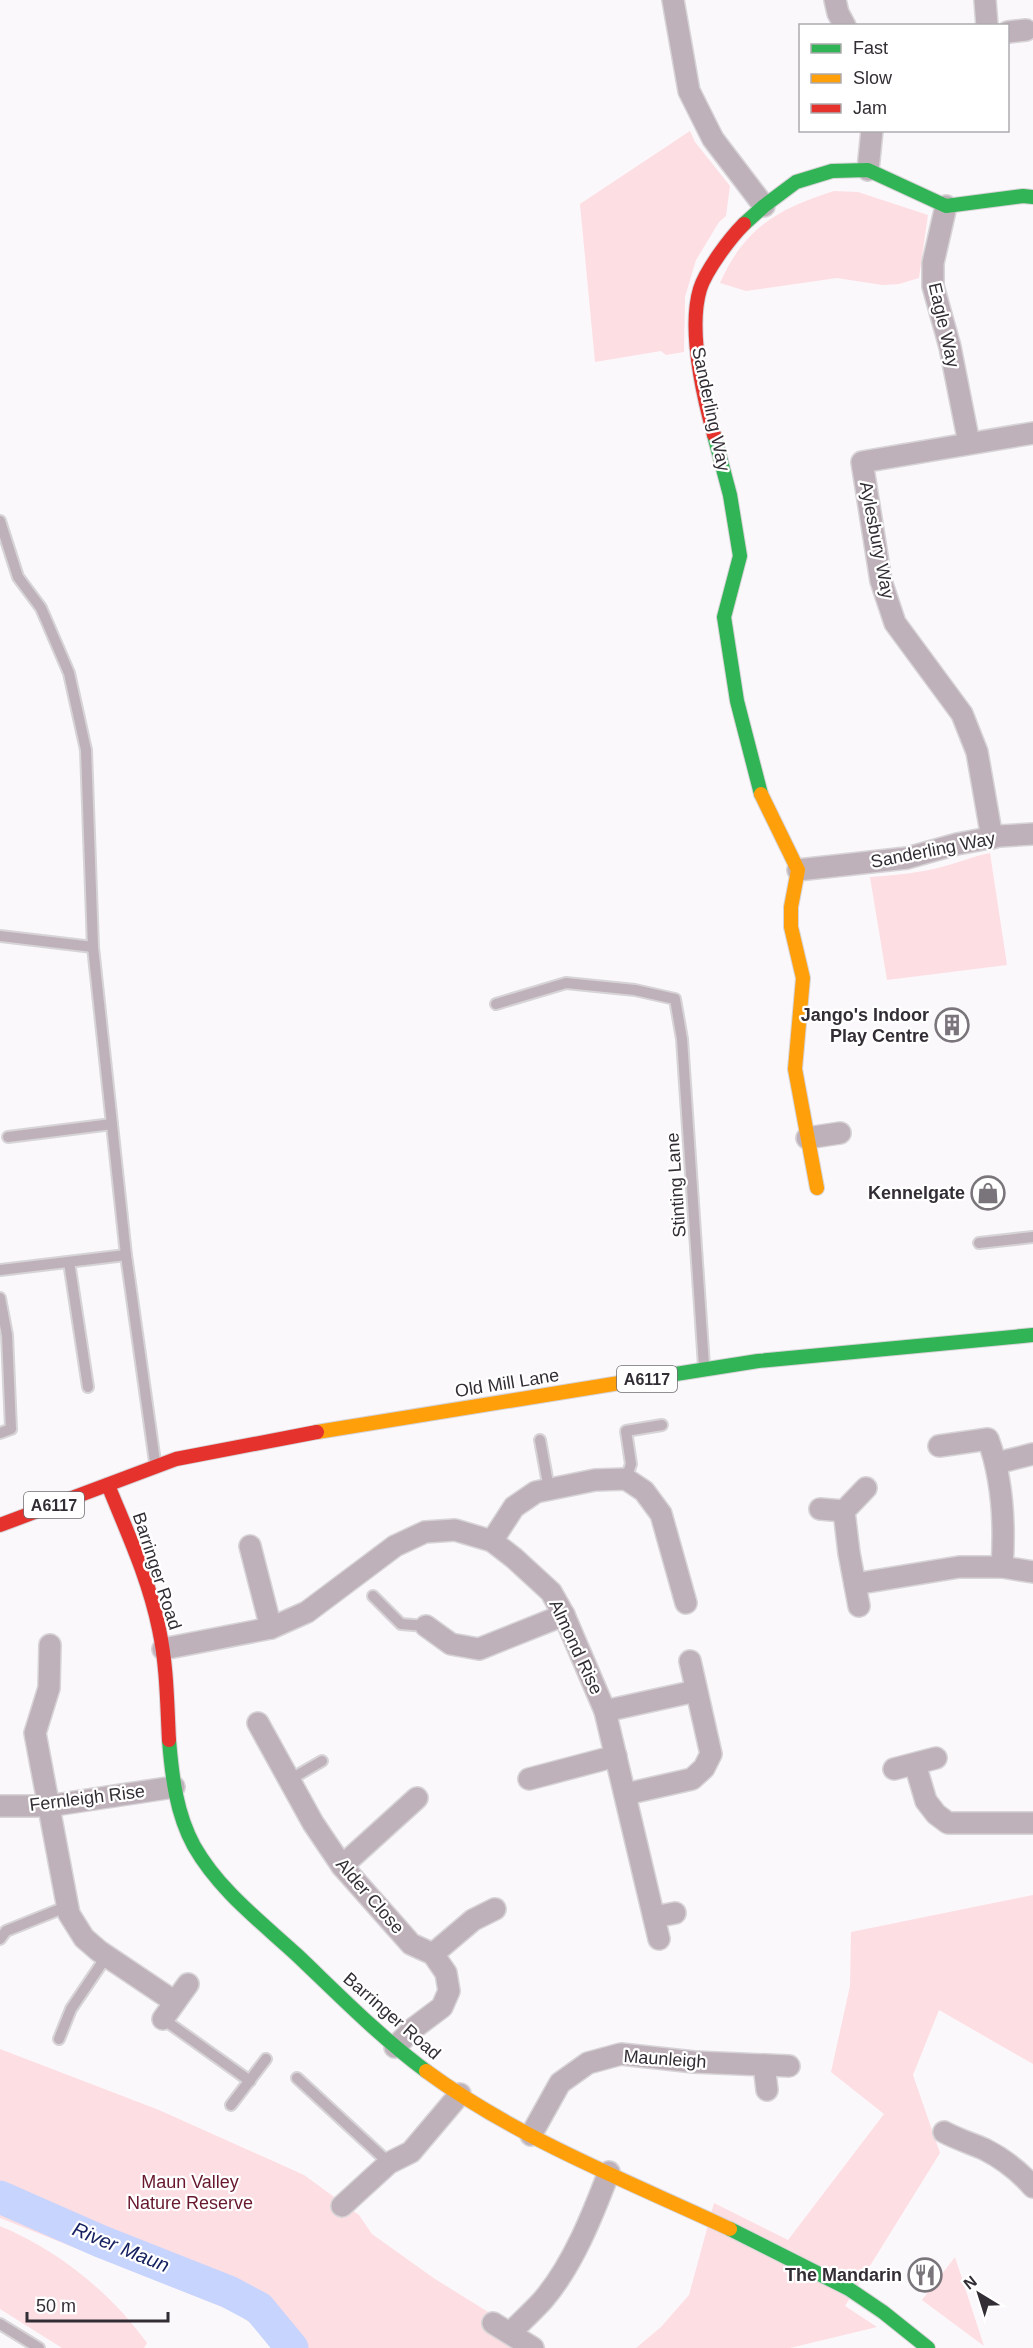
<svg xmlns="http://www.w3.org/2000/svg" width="1033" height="2348" viewBox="0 0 1033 2348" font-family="Helvetica,sans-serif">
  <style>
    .green { fill: #fddee3 }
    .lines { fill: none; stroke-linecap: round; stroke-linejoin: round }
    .river { stroke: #c7d4fd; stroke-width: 33 }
    .lane-casing { stroke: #d7d4d7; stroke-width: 14 }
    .street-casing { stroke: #d7d4d7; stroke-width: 24 }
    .fast-casing { stroke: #d7d4d7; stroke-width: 16 }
    .slow-casing { stroke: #d7d4d7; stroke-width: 16 }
    .jam-casing { stroke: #d7d4d7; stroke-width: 16 }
    .lane { stroke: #bfb1b9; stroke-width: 10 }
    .street { stroke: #bfb1b9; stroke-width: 21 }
    .fast { stroke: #30b455; stroke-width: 14 }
    .slow { stroke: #ff9f0a; stroke-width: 14 }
    .jam { stroke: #e5322d; stroke-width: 14 }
    .labels { text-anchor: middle; stroke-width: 4.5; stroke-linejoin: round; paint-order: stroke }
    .shield { fill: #fff; stroke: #706d72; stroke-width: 1.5 }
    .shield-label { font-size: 16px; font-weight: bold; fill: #332e35 }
    .street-label { font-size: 18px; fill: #332e35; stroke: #fff }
    .poi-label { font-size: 18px; font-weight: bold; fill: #332e35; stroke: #fff; text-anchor: end }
    .park-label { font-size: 18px; fill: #67182d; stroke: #fff }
    .water-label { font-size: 20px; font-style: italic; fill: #14205f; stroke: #fff }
  </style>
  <rect width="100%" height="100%" fill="#fbf8fc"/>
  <!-- green -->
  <g class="green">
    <polygon points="690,131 695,142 730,186 726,216 719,222 696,260 685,297 684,352 666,355 661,351 595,362 580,204"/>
    <path d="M834 191 858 192 928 215 919 278 899 284 882 285 837 278 746 291 720 283C745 227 778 209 834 191Z"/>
    <path d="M990 853 1007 965 887 980 870 877C896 875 920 873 945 866 960 862 974 856 990 853Z"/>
    <polygon points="1033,1895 1033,2064 939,2010 913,2075 940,2153 845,2306 877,2327 790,2348 636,2348 661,2327 689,2295 714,2203 788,2240 884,2114 831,2072 850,1986 851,1932"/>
    <polygon points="0,2049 159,2110 304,2175 359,2215 372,2234 435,2279 546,2348 277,2348 269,2337 235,2312 0,2218"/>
    <path d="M0 2226C58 2250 111 2293 147 2343L144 2348H62L0 2309Z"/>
    <polygon points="955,2257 984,2346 922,2300"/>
  </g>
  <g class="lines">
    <!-- river -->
    <polyline class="river" points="0,2197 100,2241 229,2292 259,2308 292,2348"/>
    <defs>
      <g id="lane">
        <polyline points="0,521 18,577 41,608 69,673 86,750 93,947 126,1255 155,1462"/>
        <polyline points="0,936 93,947"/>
        <polyline points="496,1004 566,983 635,990 675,999 682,1039 704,1366"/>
        <polyline points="8,1137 112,1124"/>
        <polyline points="979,1243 1033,1237"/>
        <polyline points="69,1262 88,1387"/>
        <polyline points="0,1270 126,1255"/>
        <polyline points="0,1298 7,1335 11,1429 0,1433"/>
        <polyline points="540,1440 549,1489"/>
        <polyline points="626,1479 631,1464 626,1431 662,1425"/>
        <polyline points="373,1596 401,1624 426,1626"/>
        <polyline points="289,1780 322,1761"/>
        <polyline points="0,1939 6,1931 68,1906"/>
        <polyline points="163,2019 250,2081"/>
        <polyline points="59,2039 71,2009 106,1957"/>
        <polyline points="297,2078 389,2163"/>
        <polyline points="231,2105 266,2059"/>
        <polyline points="0,2324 39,2348"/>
      </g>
      <g id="street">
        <polyline points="673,0 689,91 713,139 764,206"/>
        <polyline points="835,0 838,13 845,26"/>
        <polyline points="985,0 987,26"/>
        <polyline points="1008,32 1026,30"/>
        <polyline points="868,170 872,130"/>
        <polyline points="946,206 933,263 933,286 950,347 969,443"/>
        <polyline points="992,838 977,752 962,714 895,623 881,581 862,462 1033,433"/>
        <polyline points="798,870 907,858 957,844 1000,836 1033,834"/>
        <polyline points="807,1138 840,1133"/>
        <path d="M939 1446 988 1439C1003 1480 1005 1524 1002 1567"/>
        <polyline points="997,1463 1033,1454"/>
        <polyline points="820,1509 844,1511"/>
        <polyline points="492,1541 514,1507 536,1492 595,1480 626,1479 644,1491 661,1514 686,1603"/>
        <polyline points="250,1546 271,1628"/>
        <polyline points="855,1584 959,1567 1002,1567 1033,1572"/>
        <polyline points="859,1606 849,1553 844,1511 866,1488"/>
        <polyline points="426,1626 451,1644 479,1649 564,1615"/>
        <polyline points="50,1645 49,1688 35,1733 69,1914 84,1938 99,1951 175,2002"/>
        <polyline points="163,1649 271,1628 307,1612 395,1546 425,1532 455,1530 492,1541 514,1558 551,1592 564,1615 605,1711 659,1939"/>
        <polyline points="605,1711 696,1691"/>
        <polyline points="258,1723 313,1823 342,1866 411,1944 433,1954 446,1973 449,1991 442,2007 414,2028 395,2047"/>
        <polyline points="915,1764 926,1801 936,1814 948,1823 1033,1823"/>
        <polyline points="894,1769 936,1758"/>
        <polyline points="529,1779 616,1756"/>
        <polyline points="626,1794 692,1779 704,1768 711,1754 690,1661"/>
        <polyline points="0,1806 48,1806 174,1787"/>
        <polyline points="342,1866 417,1798"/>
        <polyline points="654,1917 675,1913"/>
        <polyline points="433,1954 473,1920 495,1909"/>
        <polyline points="163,2019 188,1984"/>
        <polyline points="764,2065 767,2090"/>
        <path d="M944 2132C957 2139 970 2143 984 2149 1002 2158 1020 2172 1033 2187"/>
        <polyline points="531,2135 560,2083 588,2063 621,2054 694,2062 789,2066"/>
        <polyline points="342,2206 389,2163 411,2152 460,2094"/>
        <polyline points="493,2323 533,2348"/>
        <path d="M510 2333C521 2322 533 2311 543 2300 573 2265 593 2214 609 2172"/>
      </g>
      <g id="fast">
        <polyline points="744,224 764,206 796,182 832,171 868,170 946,206 1023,196 1033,197"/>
        <polyline points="714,435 730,495 740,556 724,617 737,701 761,794"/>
        <polyline points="644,1379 758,1361 1033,1335"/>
        <path d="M169 1740C172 1776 176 1813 194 1846 219 1890 260 1921 297 1955 339 1995 379 2036 426 2071"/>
        <polyline points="730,2229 849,2289 883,2312 928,2348"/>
      </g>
      <g id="slow">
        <polyline points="761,794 798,870 791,907 791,927 803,978 795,1069 817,1188"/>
        <polyline points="317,1432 644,1379"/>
        <path d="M426 2071C517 2138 627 2181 730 2229"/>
      </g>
      <g id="jam">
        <path d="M714 435C703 395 688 329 700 289 706 270 730 238 744 224"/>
        <path d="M108 1485C127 1532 149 1579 159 1629 167 1666 167 1703 169 1740"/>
        <polyline points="0,1525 176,1459 317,1432"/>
      </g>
    </defs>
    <!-- lane casing -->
    <use href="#lane" class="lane-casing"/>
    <!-- street casing -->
    <use href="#street" class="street-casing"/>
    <!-- fast casing -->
    <use href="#fast" class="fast-casing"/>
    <!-- slow casing -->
    <use href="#slow" class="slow-casing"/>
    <!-- jam casing -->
    <use href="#jam" class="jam-casing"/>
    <!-- lane -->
    <use href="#lane" class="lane"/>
    <!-- street -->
    <use href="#street" class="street"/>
    <!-- fast -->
    <use href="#fast" class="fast"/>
    <!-- slow -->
    <use href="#slow" class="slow"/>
    <!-- jam -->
    <use href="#jam" class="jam"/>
  </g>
  <!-- icons -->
  <defs>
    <symbol id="building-ring" viewBox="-11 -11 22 22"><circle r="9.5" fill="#fff" stroke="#79757b" stroke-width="1.5"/><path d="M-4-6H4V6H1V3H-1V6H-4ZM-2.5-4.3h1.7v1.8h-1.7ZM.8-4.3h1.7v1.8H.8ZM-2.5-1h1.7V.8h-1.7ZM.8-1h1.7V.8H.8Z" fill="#79757b"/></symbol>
    <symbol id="shop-ring" viewBox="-11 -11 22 22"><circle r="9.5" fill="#fff" stroke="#79757b" stroke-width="1.5"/><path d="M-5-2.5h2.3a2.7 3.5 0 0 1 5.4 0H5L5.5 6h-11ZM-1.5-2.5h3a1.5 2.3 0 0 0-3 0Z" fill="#79757b"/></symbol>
    <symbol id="restaurant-ring" viewBox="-11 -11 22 22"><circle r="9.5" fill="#fff" stroke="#79757b" stroke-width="1.5"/><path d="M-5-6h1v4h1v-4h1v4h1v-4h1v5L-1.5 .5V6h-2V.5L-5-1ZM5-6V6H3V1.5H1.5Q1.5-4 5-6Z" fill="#79757b"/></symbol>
  </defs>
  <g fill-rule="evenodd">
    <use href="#building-ring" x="933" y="1006" width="38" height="38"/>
    <use href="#shop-ring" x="969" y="1174" width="38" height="38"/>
    <use href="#restaurant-ring" x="906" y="2256" width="38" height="38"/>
  </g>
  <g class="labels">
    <!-- shield labels -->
    <g class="shield">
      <rect x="617" y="1366" width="60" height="26" rx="4.5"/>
      <rect x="24" y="1492" width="60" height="26" rx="4.5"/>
    </g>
    <g class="shield-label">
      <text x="647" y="1385">A6117</text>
      <text x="54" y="1511">A6117</text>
    </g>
    <!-- street labels -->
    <g class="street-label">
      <text transform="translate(944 325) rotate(77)" y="6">Eagle Way</text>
      <text transform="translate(711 409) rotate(78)" y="6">Sanderling Way</text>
      <text transform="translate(877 540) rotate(79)" y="6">Aylesbury Way</text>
      <text transform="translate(933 850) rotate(-11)" y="6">Sanderling Way</text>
      <text transform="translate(676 1185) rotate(-94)" y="6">Stinting Lane</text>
      <text transform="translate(507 1383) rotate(-9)" y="6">Old Mill Lane</text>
      <text transform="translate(157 1571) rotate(72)" y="6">Barringer Road</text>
      <text transform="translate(576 1647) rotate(65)" y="6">Almond Rise</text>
      <text transform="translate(87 1798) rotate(-7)" y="6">Fernleigh Rise</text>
      <text transform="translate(370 1896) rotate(49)" y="6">Alder Close</text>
      <text transform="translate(392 2016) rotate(41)" y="6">Barringer Road</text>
      <text transform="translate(665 2059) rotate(4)" y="6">Maunleigh</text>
    </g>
    <!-- poi labels -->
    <g class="poi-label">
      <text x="929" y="1021">Jango's Indoor<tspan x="929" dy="21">Play Centre</tspan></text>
      <text x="965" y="1199">Kennelgate</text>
      <text x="902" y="2281">The Mandarin</text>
    </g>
    <!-- park labels -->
    <g class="park-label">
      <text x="190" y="2188">Maun Valley<tspan x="190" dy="21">Nature Reserve</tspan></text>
    </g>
    <!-- water labels -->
    <g class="water-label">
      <text transform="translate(121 2247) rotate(22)" y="7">River Maun</text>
    </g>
  </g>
  <!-- legend -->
  <rect x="799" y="24" width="210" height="108" fill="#ffffff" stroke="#adabae" stroke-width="1.5"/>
  <rect x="811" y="44" width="30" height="9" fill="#30b455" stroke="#adabae" stroke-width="1.5"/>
  <text x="853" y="54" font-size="18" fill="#332e35">Fast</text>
  <rect x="811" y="74" width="30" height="9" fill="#ff9f0a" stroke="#adabae" stroke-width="1.5"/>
  <text x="853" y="84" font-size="18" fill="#332e35">Slow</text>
  <rect x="811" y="104" width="30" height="9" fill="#e5322d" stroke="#adabae" stroke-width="1.5"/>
  <text x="853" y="114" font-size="18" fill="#332e35">Jam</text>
  <!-- north arrow -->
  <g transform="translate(979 2294) rotate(322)" stroke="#ffffff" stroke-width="4.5" paint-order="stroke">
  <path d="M0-4.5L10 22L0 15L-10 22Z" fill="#332e35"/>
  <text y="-9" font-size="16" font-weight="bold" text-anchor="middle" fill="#332e35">N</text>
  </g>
  <!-- scale -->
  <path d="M27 2312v9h141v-9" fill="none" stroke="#332e35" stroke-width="3"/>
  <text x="36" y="2312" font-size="18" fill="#332e35" stroke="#ffffff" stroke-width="4.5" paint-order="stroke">50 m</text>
</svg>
